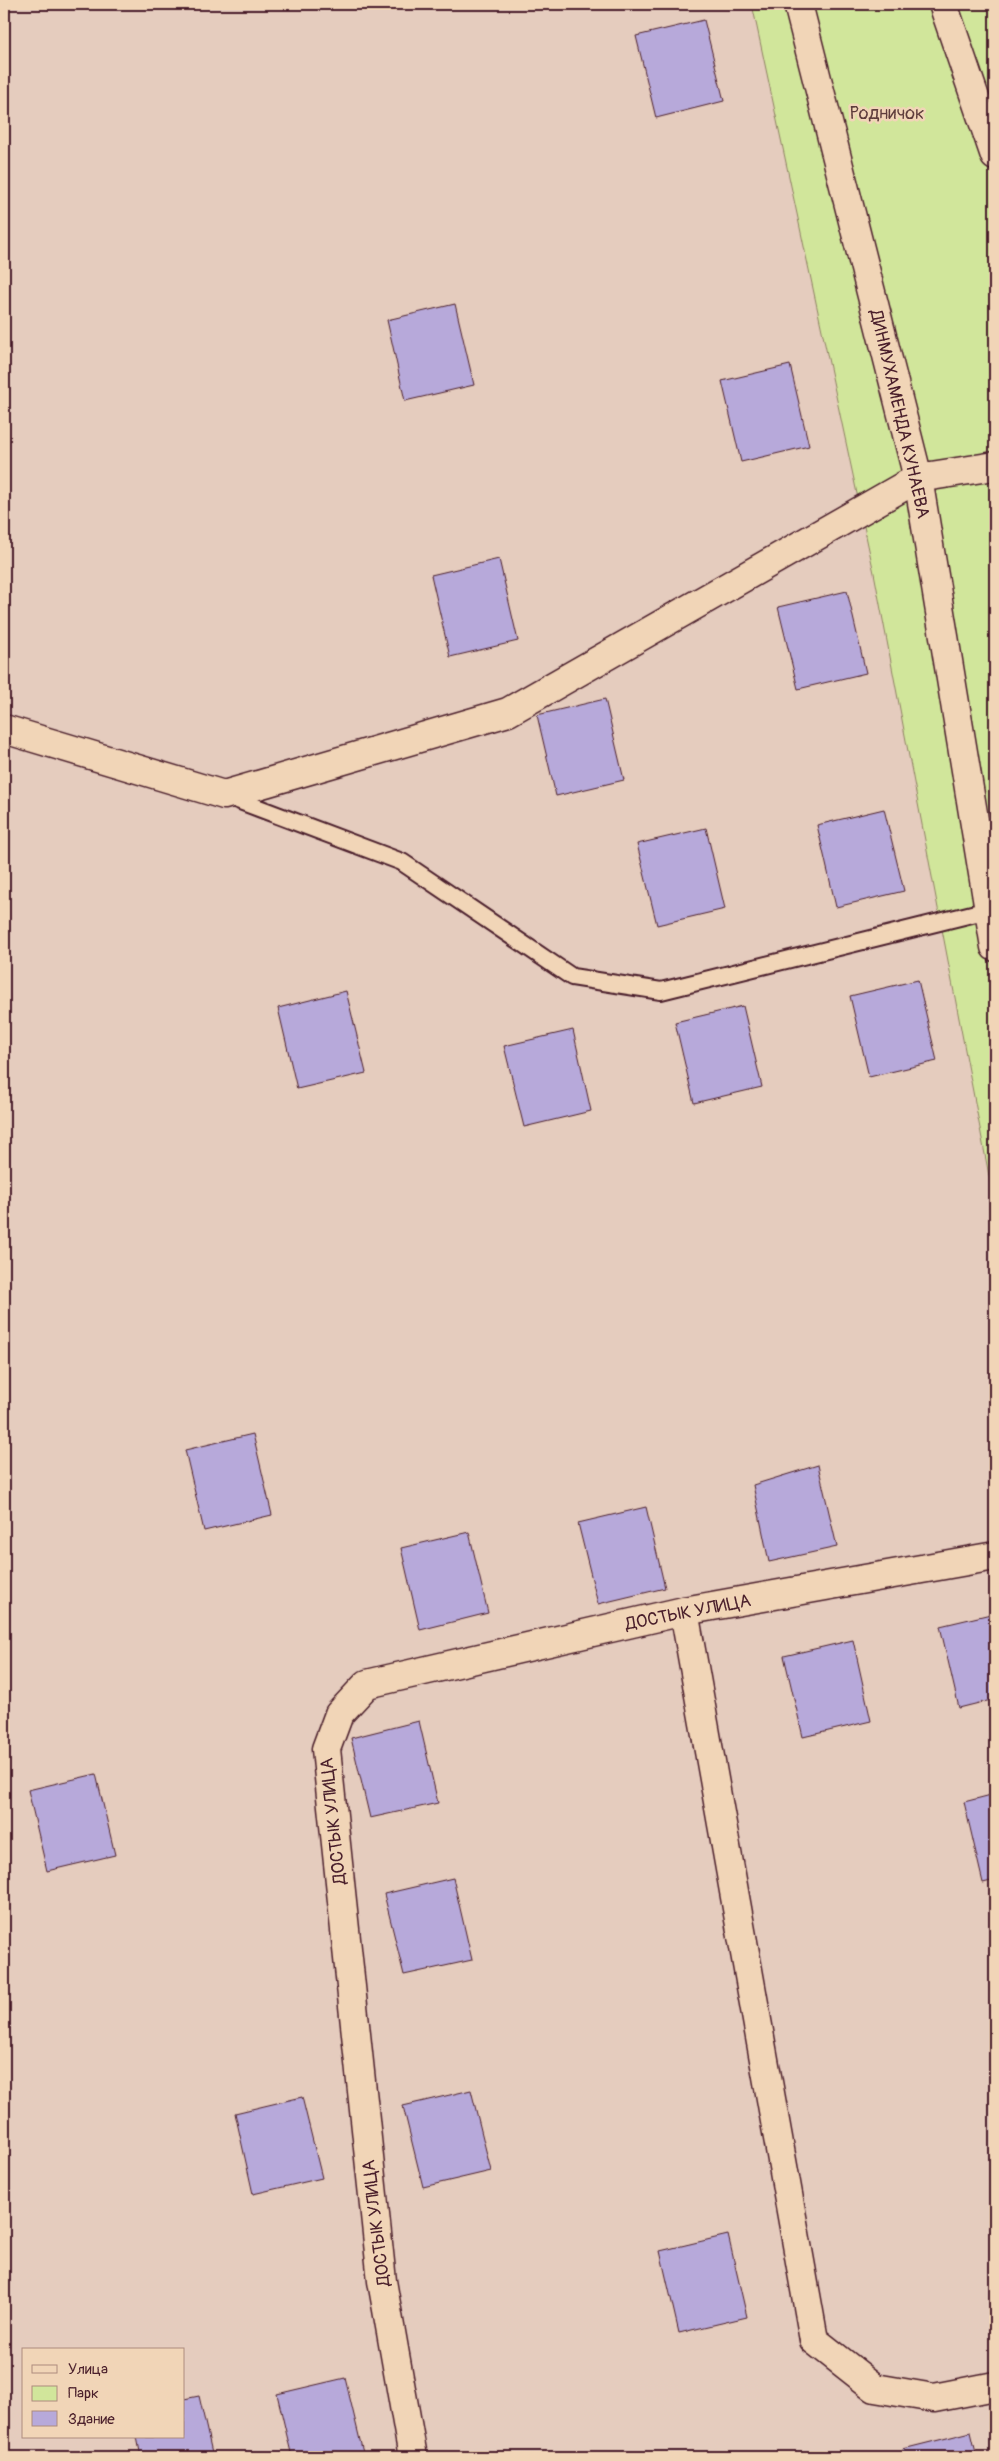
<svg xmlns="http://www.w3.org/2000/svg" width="999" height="2461" viewBox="0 0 999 2461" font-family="Pangolin,sans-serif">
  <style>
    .green { fill: #d1e69b; stroke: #8e8263 }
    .building { fill: #b7a9da; stroke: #4a1f2b }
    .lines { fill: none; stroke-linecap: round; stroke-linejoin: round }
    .lane-casing { stroke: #4a1f2b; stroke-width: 20 }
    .street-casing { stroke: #4a1f2b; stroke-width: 31 }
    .lane { stroke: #f1d5b7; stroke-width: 16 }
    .street { stroke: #f1d5b7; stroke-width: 28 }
    .labels { text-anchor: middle; stroke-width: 5; stroke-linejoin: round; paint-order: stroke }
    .park-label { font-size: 18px; fill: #5e3d3c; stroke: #f1d5b7 }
    .street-label { font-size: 18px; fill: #4a1f2b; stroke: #f1d5b7 }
  </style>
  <rect width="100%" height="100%" fill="#e5ccbe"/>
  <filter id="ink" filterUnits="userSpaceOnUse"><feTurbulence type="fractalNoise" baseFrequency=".02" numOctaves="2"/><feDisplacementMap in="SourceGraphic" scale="10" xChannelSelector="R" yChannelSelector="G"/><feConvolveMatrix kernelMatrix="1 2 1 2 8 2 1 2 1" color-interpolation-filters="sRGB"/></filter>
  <g filter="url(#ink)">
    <!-- green -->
    <polygon class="green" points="752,4 995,4 995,1207 874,573"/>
    <!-- building -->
    <g class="building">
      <polygon points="704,20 724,101 656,118 636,36"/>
      <polygon points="455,304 474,385 405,401 387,320"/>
      <polygon points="790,365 809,446 741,462 722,381"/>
      <polygon points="499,559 518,641 450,657 431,575"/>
      <polygon points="847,591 866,673 798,689 778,607"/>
      <polygon points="605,699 624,780 556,796 537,715"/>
      <polygon points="884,809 904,891 836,907 817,825"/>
      <polygon points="706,828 725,909 657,925 637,844"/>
      <polygon points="918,980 937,1061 869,1077 850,996"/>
      <polygon points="346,991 366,1073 297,1089 278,1008"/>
      <polygon points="743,1006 762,1087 694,1103 675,1022"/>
      <polygon points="573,1030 591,1111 524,1127 504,1046"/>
      <polygon points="253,1434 272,1515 204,1531 185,1450"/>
      <polygon points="818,1465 837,1547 769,1562 753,1485"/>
      <polygon points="646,1507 665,1588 598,1604 578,1523"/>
      <polygon points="469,1532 488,1613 420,1630 401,1548"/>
      <polygon points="995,1613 995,1699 959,1708 940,1626"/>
      <polygon points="853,1640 871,1721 803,1737 784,1656"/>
      <polygon points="419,1721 438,1803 370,1818 351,1738"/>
      <polygon points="96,1774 115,1855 47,1871 28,1790"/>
      <polygon points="995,1794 995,1880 983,1883 964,1802"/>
      <polygon points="453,1878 472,1960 404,1975 384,1894"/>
      <polygon points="471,2090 491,2171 423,2187 403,2106"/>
      <polygon points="302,2097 322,2178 253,2194 235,2113"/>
      <polygon points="728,2235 747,2317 679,2333 660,2251"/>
      <polygon points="345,2378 364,2457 292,2457 277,2394"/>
      <polygon points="199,2396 213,2457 141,2457 137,2437 184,2437 184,2399"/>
      <polygon points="971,2432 977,2457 905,2457 903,2449"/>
    </g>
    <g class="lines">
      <defs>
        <polyline id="lane" points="224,795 402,862 572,977 661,991 988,910"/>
        <g id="street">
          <polyline points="798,4 918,478 995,947"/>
          <polyline points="943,4 995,156"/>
          <polyline points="4,729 224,795 508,712 918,478 995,466"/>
          <polyline points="684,1611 814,2340 875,2388 934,2398 995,2386"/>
          <polyline points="413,2457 382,2281 326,1749 339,1714 367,1684 684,1611 995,1556"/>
        </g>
      </defs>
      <!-- lane casing -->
      <use href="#lane" class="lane-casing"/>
      <!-- street casing -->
      <use href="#street" class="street-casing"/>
      <!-- lane -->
      <use href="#lane" class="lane"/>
      <!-- street -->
      <use href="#street" class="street"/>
    </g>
  </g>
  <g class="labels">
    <!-- park labels -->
    <g class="park-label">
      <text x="887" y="119">Родничок</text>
    </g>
    <!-- street labels -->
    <g class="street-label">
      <text transform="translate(900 414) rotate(77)" y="6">ДИНМУХАМЕНДА КУНАЕВА</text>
      <text transform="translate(688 1612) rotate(-11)" y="6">ДОСТЫК УЛИЦА</text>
      <text transform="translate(333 1821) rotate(-96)" y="6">ДОСТЫК УЛИЦА</text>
      <text transform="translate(376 2223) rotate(-97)" y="6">ДОСТЫК УЛИЦА</text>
    </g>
  </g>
  <!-- margin -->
  <rect width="999" height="2461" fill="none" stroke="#f1d5b7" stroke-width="20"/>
  <rect x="10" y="10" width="979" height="2441" fill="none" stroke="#4a1f2b" stroke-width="2" filter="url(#ink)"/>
  <!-- legend -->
  <rect x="22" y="2348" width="162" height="90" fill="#f1d5b7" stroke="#ae8c7f"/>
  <rect x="32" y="2365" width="25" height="8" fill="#f1d5b7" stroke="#ae8c7f"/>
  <text x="68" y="2374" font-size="15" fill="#4a1f2b">Улица</text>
  <rect x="32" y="2386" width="25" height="15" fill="#d1e69b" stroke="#ae8c7f"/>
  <text x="68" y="2398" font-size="15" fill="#4a1f2b">Парк</text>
  <rect x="32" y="2411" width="25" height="15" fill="#b7a9da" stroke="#ae8c7f"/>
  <text x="68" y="2424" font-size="15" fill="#4a1f2b">Здание</text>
</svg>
